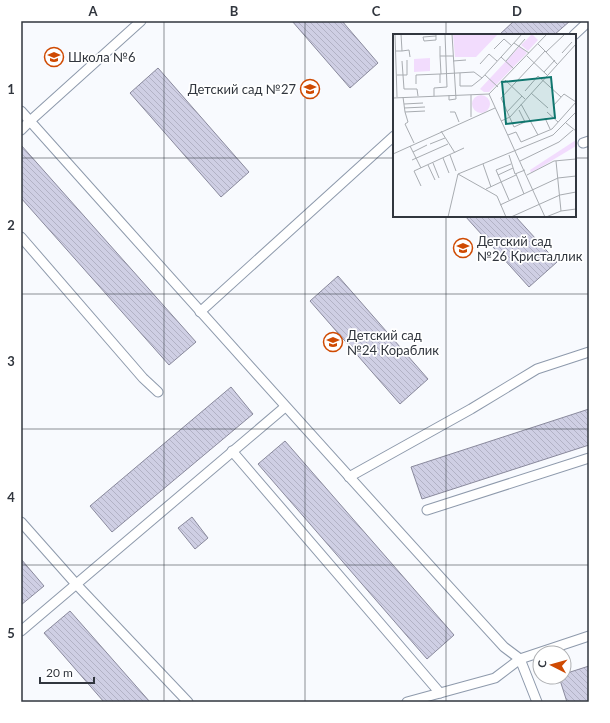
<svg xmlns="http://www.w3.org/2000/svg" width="610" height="723" viewBox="0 0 610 723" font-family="Lato,sans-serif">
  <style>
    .building { fill: url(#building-back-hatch); stroke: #89899c }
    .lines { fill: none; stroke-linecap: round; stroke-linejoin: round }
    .lane-casing { stroke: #8e9aac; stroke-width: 11 }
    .lane { stroke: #fff; stroke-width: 9 }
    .grid { fill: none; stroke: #31363e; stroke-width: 1; stroke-opacity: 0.55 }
    .labels { text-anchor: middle; stroke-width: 3.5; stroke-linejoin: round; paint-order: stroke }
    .poi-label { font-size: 13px; fill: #31363e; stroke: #fff; text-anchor: start }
    .inset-road { fill: none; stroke: #a8acb1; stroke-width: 1 }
    .view { fill: #0f766e; fill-opacity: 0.15; stroke: #0f766e; stroke-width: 2 }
    .inset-edge { fill: none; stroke: #31363e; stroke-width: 2 }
    .neatline { fill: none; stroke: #31363e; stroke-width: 1.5 }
    .grid-label { font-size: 13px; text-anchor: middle; font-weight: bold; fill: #31363e }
  </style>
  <defs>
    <pattern id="building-back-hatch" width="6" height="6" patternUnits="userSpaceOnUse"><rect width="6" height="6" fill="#cfcfe4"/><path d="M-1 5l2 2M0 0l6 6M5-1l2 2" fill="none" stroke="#b2b2c5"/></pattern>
  </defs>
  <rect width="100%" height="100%" fill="#f8fafe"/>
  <!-- building -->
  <g class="building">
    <polygon points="292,21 342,21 378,63 350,88"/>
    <polygon points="514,21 570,21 554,35 499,35"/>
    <polygon points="158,68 249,172 221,197 130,93"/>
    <polygon points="21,145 196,342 169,365 21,198"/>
    <polygon points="465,216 515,216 557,262 529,287"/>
    <polygon points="338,276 428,379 400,404 310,301"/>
    <polygon points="231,387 253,414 112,532 90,506"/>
    <polygon points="589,409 589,445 422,499 411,467"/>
    <polygon points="285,441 454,635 427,659 258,464"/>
    <polygon points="192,517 208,538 195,549 178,528"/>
    <polygon points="21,559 44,586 21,605"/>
    <polygon points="70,611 150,702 104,702 44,633"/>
    <polygon points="589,666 589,702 567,702 559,677 564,677 564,674"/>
  </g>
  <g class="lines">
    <defs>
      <g id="lane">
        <polyline points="574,35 589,21"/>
        <path d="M21 111C181 290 342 470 504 647L520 659 537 702"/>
        <polyline points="21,130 30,121 141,21"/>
        <polyline points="583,143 589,141"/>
        <polyline points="21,237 143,378 158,392"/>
        <polyline points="200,312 394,136"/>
        <polyline points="232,451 440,693"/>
        <polyline points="349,477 471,409 537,369 589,352"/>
        <polyline points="427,510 589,458"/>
        <polyline points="21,522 76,584 188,702"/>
        <polyline points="21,631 285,407"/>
        <polyline points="407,702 495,678 520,659 589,636"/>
      </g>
    </defs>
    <!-- lane casing -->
    <use href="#lane" class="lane-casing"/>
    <!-- lane -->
    <use href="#lane" class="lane"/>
  </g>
  <!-- grid -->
  <path class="grid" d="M164 21V702M305 21V702M446 21V35M21 158H394M575 158H589M446 216V702M21 294H589M21 429H589M21 565H589"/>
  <!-- icons -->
  <defs>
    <symbol id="school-ring" viewBox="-11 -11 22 22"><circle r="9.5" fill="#fff" stroke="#cf4a02" stroke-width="1.5"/><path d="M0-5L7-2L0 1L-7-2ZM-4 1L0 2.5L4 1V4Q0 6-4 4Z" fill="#cf4a02"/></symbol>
  </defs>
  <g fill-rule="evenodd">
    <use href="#school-ring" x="43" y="46" width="22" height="22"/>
    <use href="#school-ring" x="299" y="78" width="22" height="22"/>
    <use href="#school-ring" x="452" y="237" width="22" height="22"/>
    <use href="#school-ring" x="322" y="331" width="22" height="22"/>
  </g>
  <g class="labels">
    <!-- poi labels -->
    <g class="poi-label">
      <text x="68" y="62">Школа №6</text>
      <text x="296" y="94" text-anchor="end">Детский сад №27</text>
      <text x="477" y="246">Детский сад<tspan x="477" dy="15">№26 Кристаллик</tspan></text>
      <text x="347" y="340">Детский сад<tspan x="347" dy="15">№24 Кораблик</tspan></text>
    </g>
  </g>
  <!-- overview -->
  <g transform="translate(393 34)">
    <rect width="183" height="183" fill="#f8fafe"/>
    <path d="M60 0H105L83 23H62ZM139 0 145 6 135 17 128 11ZM127 12 134 19 96 58H91L87 55ZM37 24V37L21 38V25ZM79 70a9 9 0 1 1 18 0a9 9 0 1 1-18 0Z" fill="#f2dcfd"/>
    <path d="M183 106V112L138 139 137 136Z" fill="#f2dcfd"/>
    <path class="inset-road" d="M2 0 4 63M43 0V6L31 7 30 3 43 2M121 9 136 19M145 10 153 18 172 0M47 12V22H60M101 15 111 5 119 12M2 17H9L8 0M9 17 16 16 17 23M153 18 164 30M169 19 179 8M47 22 48 40M134 22 154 41M108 23 121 35M9 27 10 41H14V26M60 27 73 26M113 27 132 5M87 30 96 20 104 27M151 38 162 26M67 39V52H79L89 44M4 41H10L11 55H24L25 62M92 41 105 53M112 46 132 65M47 49V40L81 38 89 44 129 0M23 50V41L47 40M132 57 145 42 168 63M138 59 155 74M96 60 152 183M56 61V66L63 65 59 0M78 61V83M41 62V54L54 53 52 0M10 63 12 78 32 77M0 64 96 60 154 0M11 70 30 69M128 70 145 101M160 72 171 60 183 68M11 74 32 73M126 76 132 88 121 93 108 64 152 17M12 78 15 88 12 90 21 109M57 78H62L66 88M114 78 129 62M154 78 165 88M152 84 157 95M108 87 117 83 183 10M173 89 183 97M48 97 62 119M115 101 123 98 128 108 159 95 183 68M37 110 52 104M17 112 28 134M20 118 34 111M0 120 102 74M57 121 63 137M116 121 122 140 132 136M50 124 56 139M19 126 55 110M127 127 166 108 180 96M163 127 168 177M40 129 46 144M90 130 98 153M35 131 42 146M65 140 160 101 183 78M65 140 104 162 113 183M123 140 131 160M105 141 120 134M134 141 161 127 183 125M28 152 21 137 71 114M93 155 123 141M116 166 103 136 118 130M107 171 165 144 183 142M55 183 65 140M118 183 167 161 183 158M153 183 168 177 183 175"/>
    <path class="view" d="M158 43 162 84 113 90 109 48Z"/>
    <rect width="183" height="183" class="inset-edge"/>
  </g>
  <!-- border -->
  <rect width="610" height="723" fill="none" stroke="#ffffff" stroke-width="44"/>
  <!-- north arrow -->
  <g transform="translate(552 665) rotate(276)"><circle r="19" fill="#ffffff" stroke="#adafb2"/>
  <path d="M0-3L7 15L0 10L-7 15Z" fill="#cf4a02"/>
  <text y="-6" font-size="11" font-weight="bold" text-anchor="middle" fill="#31363e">С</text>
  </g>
  <!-- scale -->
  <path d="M40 677v6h54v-6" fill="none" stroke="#31363e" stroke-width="2"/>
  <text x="46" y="677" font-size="12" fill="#31363e" stroke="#ffffff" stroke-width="3" paint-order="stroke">20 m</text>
  <rect x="22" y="22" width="566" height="679" class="neatline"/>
  <g class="grid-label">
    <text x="93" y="16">A</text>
    <text x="234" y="16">B</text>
    <text x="376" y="16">C</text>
    <text x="517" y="16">D</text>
    <text x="11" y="94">1</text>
    <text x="11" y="230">2</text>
    <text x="11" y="366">3</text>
    <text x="11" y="502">4</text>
    <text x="11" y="638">5</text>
  </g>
</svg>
